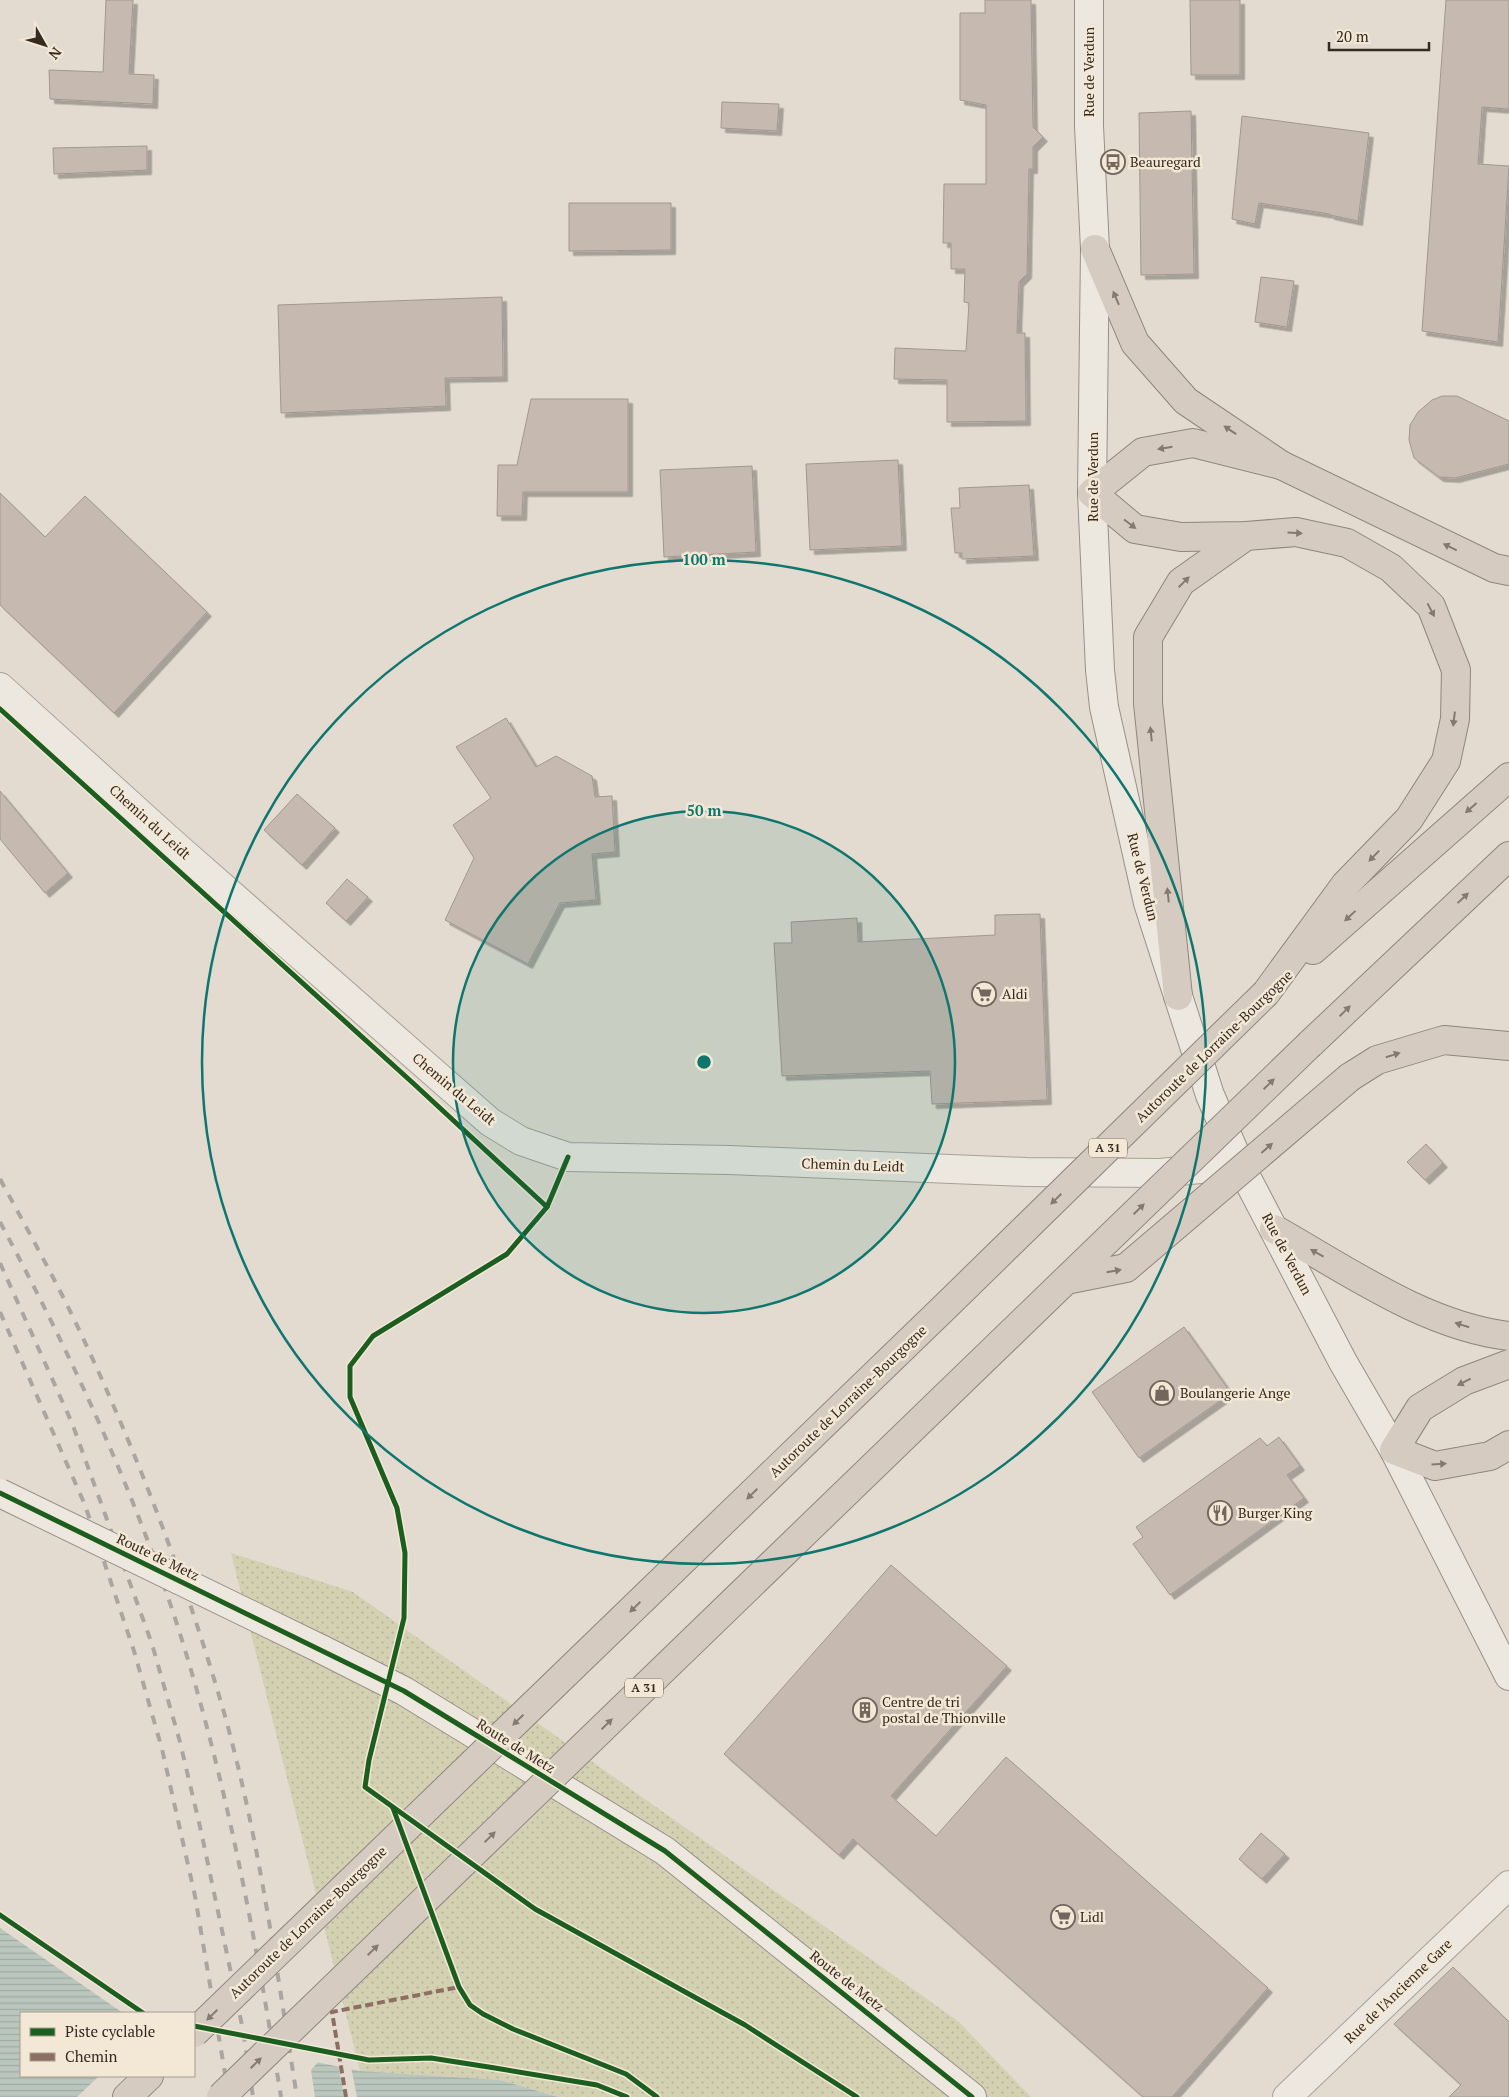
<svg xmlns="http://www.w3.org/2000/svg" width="1509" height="2097" viewBox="0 0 1509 2097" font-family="'PT Serif',serif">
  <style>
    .grass { fill: url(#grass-dots) }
    .water { fill: url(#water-rules) }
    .pier { fill: #e3dbcf }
    .building { fill: #c6b9b0; stroke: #a3978f; filter: url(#shadow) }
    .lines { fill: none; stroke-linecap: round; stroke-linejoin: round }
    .street-casing { stroke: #a8a198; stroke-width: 30 }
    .secondary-casing { stroke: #989088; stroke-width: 30 }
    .highway-casing { stroke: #8e867f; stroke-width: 30 }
    .street { stroke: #ece7df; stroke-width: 28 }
    .secondary { stroke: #ece7df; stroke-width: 28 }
    .highway { stroke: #d5cbc0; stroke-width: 28 }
    .rail { stroke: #aba59f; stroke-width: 4; stroke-dasharray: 9 9; stroke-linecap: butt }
    .secondary-bridge-casing { stroke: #989088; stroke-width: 30; stroke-linecap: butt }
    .highway-bridge-casing { stroke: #8e867f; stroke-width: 30; stroke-linecap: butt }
    .secondary-bridge { stroke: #ece7df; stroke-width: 28 }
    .highway-bridge { stroke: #d5cbc0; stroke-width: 28 }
    .quiet { stroke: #8d6e63; stroke-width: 4; stroke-dasharray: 8 4; stroke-linecap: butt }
    .cycleway-casing { stroke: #f3e8d6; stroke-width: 8 }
    .cycleway { stroke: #1b5e20; stroke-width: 5 }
    .oneway { fill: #867a70 }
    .ring { fill: none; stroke: #0f766e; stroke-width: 2.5 }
    .labels { text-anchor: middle; stroke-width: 5; stroke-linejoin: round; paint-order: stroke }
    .shield { fill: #f3e8d6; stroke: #6f6257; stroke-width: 1 }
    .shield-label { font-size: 12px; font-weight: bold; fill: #362920 }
    .street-label { font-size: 14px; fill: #362920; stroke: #f3e8d6 }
    .poi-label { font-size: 14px; fill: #362920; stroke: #f3e8d6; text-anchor: start }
    .centre { fill: #0f766e; stroke: #f3e8d6; stroke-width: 2.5 }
    .ring-label { font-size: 15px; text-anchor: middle; font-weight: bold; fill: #0f766e; stroke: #f3e8d6; stroke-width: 5; stroke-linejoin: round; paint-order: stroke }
  </style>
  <defs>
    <pattern id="grass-dots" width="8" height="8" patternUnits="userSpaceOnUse" patternTransform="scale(1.25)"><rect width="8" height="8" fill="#d4d1b3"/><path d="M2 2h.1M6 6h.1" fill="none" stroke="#b7b39a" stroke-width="1.8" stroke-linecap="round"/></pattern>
    <pattern id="water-rules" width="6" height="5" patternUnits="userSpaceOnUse" patternTransform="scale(1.25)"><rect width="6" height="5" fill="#bac7be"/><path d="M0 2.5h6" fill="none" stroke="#a0aba3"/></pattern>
    <filter id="shadow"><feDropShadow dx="4.5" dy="4.5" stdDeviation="0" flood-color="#0004"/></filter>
  </defs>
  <rect width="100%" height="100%" fill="#e3dbcf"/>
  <!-- grass -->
  <polygon class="grass" points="231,1553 353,1592 958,2021 1031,2097 558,2097 500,2080 360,2071"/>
  <!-- water -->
  <polygon class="water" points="0,1928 123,2013 21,2013 21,2076 194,2076 194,2037 360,2071 500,2080 558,2097 0,2097"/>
  <!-- pier -->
  <g class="pier">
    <polygon points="194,2035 320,2060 311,2070 315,2097 77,2097 99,2076 194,2076"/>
    <polygon points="338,2064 351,2067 357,2097 344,2097"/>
  </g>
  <!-- building -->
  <g class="building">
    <polygon points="106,0 133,0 129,74 154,75 153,104 50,99 49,70 103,72"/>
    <polygon points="985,0 1031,0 1033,127 1043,137 1033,147 1033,169 1029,169 1027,274 1019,282 1017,333 1025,333 1026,421 947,422 947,380 894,379 895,348 966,351 969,303 964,302 965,269 951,269 951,243 943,243 944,184 986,184 986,105 960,100 960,13 985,13"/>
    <polygon points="1190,0 1240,0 1240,75 1191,75"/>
    <polygon points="1446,0 1509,0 1509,109 1482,107 1478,164 1509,166 1498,342 1422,331"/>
    <polygon points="722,102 779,104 777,131 721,128"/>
    <polygon points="1191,111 1194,274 1141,275 1139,113"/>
    <polygon points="1242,116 1369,133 1358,221 1330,215 1330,214 1259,203 1255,224 1232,219"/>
    <polygon points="147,146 147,170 54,174 53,148"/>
    <polygon points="569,203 671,203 671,250 569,251"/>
    <polygon points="1261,277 1294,281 1287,327 1255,322"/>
    <polygon points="502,297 503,377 445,378 446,406 281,413 278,305"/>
    <polygon points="1442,396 1457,396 1509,421 1509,464 1455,478 1439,477 1414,458 1409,440 1410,425 1418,412 1432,400"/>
    <polygon points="531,399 628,399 628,492 523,492 522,516 497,516 498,465 517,465"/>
    <polygon points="898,460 902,546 810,550 806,464"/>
    <polygon points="752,466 756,552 664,557 660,470"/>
    <polygon points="1029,485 1034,556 962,559 962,553 955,553 951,508 960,508 959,488"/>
    <polygon points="0,493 45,537 85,496 207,612 114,713 0,605"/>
    <polygon points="506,718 536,767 556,756 592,776 595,797 612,796 615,852 592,854 596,900 560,903 528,964 445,920 474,858 453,825 491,798 456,747"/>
    <polygon points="0,791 68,873 45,893 0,839"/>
    <polygon points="297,794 335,828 302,865 264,830"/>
    <polygon points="347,879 368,897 346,921 326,903"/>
    <polygon points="1040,914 1047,1100 932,1104 930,1071 782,1076 774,943 792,943 791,922 857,918 858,942 995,935 995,915"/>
    <polygon points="1426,1144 1443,1163 1425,1180 1407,1162"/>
    <polygon points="1184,1327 1231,1393 1139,1458 1092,1392"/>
    <polygon points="1279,1437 1300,1466 1287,1475 1304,1498 1170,1595 1133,1544 1143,1537 1136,1527 1260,1438 1267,1446"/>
    <polygon points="891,1565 1007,1666 891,1796 936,1836 1006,1757 1268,1988 1172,2097 1143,2097 853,1839 839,1855 724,1754"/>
    <polygon points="1261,1833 1285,1854 1262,1879 1239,1859"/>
    <polygon points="1453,1967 1509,2022 1509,2097 1449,2097 1461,2085 1394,2024"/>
  </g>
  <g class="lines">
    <defs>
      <g id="street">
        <polyline points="0,687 168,839 490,1122 521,1141 568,1157 729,1160 1026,1172 1160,1173 1240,1165"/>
        <polyline points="1287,2097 1509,1885"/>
      </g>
      <g id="secondary">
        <polyline points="1089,0 1089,126 1095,249 1092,493 1100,670 1104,707 1148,903 1210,1095 1240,1165 1343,1362 1394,1450 1509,1676"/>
        <polyline points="321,1649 404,1691 665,1851 972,2097"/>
      </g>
      <g id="highway">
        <polyline points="1095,249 1135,343 1186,401 1281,465 1494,568 1509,571"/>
        <polyline points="1313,950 1509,777"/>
        <polyline points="1266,993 1345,885 1409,819 1446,761 1455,719 1456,670 1431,606 1391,568 1347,543 1296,532 1246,536 1181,537 1135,529 1092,493 1143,452 1193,443 1281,465"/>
        <polyline points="1178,996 1148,703 1148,637 1181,582 1246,536"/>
        <polyline points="1310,1044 1509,856"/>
        <polyline points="1350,1077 1377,1060 1444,1040 1509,1046"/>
        <path d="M1274 1229C1347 1270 1425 1326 1509 1336"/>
        <polyline points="1509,1364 1464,1381 1420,1408 1394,1450 1435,1466 1490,1456 1509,1445"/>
        <polyline points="127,2097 149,2076"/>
      </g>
    </defs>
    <!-- street casing -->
    <use href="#street" class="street-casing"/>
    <!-- secondary casing -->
    <use href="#secondary" class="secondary-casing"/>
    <!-- highway casing -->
    <use href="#highway" class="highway-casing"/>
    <!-- street -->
    <use href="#street" class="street"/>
    <!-- secondary -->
    <use href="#secondary" class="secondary"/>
    <!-- highway -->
    <use href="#highway" class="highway"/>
    <!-- rail -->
    <g class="rail">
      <path d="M0 1179C25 1225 50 1270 73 1317 133 1442 184 1575 223 1709 259 1836 276 1967 297 2097"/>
      <path d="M0 1222C76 1364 146 1515 191 1670 232 1810 258 1953 281 2097"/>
      <polyline points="0,1263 72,1423 152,1644 180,1742 201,1831 243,2030 253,2097"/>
      <polyline points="0,1312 85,1505 134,1651 162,1749 195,1896 229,2097"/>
    </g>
    <defs>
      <polyline id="secondary-bridge" points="0,1493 321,1649"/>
      <g id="highway-bridge">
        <polyline points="1066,1280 1126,1268 1350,1077"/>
        <polyline points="194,2033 950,1302 1266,993"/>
        <polyline points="221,2097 1310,1044"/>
      </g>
    </defs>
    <!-- secondary-bridge casing -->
    <use href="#secondary-bridge" class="secondary-bridge-casing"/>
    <!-- highway-bridge casing -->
    <use href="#highway-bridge" class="highway-bridge-casing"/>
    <!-- secondary-bridge -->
    <use href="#secondary-bridge" class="secondary-bridge"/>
    <!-- highway-bridge -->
    <use href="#highway-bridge" class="highway-bridge"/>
    <!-- quiet -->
    <polyline class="quiet" points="346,2097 332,2012 459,1987"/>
    <defs>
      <g id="cycleway">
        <polyline points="0,709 414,1084 547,1207"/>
        <polyline points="568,1157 547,1207 507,1254 373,1336 350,1366 350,1397 397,1508 405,1553 404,1618 369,1760 365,1787 535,1909 745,2025 857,2097"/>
        <polyline points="0,1493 404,1691 665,1851 972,2097"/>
        <polyline points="393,1808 459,1987 470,2005 483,2014 513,2029 626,2074 657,2097"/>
        <polyline points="0,1915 143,2013"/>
        <polyline points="194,2026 369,2060 431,2058 495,2068 597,2085 627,2097"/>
      </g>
    </defs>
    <!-- cycleway casing -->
    <use href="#cycleway" class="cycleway-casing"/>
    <!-- cycleway -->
    <use href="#cycleway" class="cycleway"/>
  </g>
  <!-- one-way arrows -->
  <defs><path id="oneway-solid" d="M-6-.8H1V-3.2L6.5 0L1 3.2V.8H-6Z" transform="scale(1.25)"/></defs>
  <g class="oneway">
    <use href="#oneway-solid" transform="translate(1116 298) rotate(-113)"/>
    <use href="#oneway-solid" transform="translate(1230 430) rotate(-146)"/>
    <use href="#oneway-solid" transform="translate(1165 448) rotate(171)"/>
    <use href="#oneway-solid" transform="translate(1130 524) rotate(37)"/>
    <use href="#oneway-solid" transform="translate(1295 533) rotate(3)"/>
    <use href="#oneway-solid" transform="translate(1450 547) rotate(-154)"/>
    <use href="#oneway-solid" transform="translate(1184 582) rotate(-45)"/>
    <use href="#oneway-solid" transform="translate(1431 610) rotate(62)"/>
    <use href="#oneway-solid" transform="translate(1454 719) rotate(97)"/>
    <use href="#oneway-solid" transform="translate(1151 734) rotate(-96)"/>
    <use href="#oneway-solid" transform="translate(1471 808) rotate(139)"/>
    <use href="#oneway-solid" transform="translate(1374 856) rotate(134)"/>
    <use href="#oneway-solid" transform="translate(1168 895) rotate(-96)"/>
    <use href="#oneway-solid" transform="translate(1463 898) rotate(-43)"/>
    <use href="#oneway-solid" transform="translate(1350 916) rotate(137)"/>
    <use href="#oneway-solid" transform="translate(1345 1011) rotate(-44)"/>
    <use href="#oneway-solid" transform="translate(1393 1055) rotate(-17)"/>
    <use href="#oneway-solid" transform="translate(1269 1084) rotate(-44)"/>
    <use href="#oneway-solid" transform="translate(1267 1148) rotate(-41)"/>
    <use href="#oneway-solid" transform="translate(1056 1199) rotate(136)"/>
    <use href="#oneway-solid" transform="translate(1139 1209) rotate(-44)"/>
    <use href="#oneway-solid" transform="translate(1317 1253) rotate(-151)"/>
    <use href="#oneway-solid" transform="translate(1114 1271) rotate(-10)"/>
    <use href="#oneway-solid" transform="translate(1462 1325) rotate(-162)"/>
    <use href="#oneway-solid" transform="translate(1464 1382) rotate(153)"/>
    <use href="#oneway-solid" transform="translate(1439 1464) rotate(-3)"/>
    <use href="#oneway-solid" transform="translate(752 1494) rotate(136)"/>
    <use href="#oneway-solid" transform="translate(635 1607) rotate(136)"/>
    <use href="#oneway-solid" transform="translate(518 1720) rotate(136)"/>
    <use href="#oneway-solid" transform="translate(607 1724) rotate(-44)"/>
    <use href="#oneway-solid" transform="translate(490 1837) rotate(-44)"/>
    <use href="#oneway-solid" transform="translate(373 1950) rotate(-44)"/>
    <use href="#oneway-solid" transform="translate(212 2015) rotate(136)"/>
    <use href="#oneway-solid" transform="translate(256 2063) rotate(-44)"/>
  </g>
  <!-- distance rings -->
  <circle cx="704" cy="1062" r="251" fill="#0f766e" fill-opacity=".12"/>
  <g class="ring">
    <circle cx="704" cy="1062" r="251"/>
    <circle cx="704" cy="1062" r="502"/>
  </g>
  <!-- icons -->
  <defs>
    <symbol id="bus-ring" viewBox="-11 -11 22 22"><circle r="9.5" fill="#f3e8d6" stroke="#73675d" stroke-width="1.5"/><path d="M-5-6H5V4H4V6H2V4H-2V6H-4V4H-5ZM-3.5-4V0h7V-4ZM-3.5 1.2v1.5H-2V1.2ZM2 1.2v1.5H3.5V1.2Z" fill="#73675d"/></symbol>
    <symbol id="supermarket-ring" viewBox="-11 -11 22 22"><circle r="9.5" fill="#f3e8d6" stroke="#73675d" stroke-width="1.5"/><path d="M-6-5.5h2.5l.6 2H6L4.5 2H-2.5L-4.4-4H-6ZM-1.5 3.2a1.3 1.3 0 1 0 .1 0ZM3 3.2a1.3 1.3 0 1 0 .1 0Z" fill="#73675d"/></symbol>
    <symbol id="shop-ring" viewBox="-11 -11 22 22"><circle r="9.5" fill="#f3e8d6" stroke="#73675d" stroke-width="1.5"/><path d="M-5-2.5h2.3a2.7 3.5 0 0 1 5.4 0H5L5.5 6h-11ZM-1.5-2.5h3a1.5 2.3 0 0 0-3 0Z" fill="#73675d"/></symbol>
    <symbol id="restaurant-ring" viewBox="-11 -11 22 22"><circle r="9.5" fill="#f3e8d6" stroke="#73675d" stroke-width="1.5"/><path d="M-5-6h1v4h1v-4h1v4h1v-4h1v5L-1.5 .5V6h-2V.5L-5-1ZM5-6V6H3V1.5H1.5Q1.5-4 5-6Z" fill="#73675d"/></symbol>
    <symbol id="building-ring" viewBox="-11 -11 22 22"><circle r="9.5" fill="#f3e8d6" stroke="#73675d" stroke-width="1.5"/><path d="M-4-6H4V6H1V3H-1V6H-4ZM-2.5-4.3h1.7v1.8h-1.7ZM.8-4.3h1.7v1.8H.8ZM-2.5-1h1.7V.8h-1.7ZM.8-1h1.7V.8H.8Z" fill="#73675d"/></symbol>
  </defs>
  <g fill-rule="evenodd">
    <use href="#bus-ring" x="1099" y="148" width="28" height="28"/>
    <use href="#supermarket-ring" x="970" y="980" width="28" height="28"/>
    <use href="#shop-ring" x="1148" y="1379" width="28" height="28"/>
    <use href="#restaurant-ring" x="1206" y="1499" width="28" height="28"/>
    <use href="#building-ring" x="851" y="1696" width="28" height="28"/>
    <use href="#supermarket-ring" x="1049" y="1903" width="28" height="28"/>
  </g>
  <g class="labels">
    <!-- shield labels -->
    <g class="shield">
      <rect x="1089" y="1138.5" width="38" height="19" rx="4"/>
      <rect x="625" y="1678.5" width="38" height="19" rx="4"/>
    </g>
    <g class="shield-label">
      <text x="1108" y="1152">A 31</text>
      <text x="644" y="1692">A 31</text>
    </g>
    <!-- street labels -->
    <g class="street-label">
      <text transform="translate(1089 72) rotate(-90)" y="5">Rue de Verdun</text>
      <text transform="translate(1093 477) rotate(-90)" y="5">Rue de Verdun</text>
      <text transform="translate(150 822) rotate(42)" y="5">Chemin du Leidt</text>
      <text transform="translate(1143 877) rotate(76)" y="5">Rue de Verdun</text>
      <text transform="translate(1214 1046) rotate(-44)" y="5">Autoroute de Lorraine-Bourgogne</text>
      <text transform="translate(454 1089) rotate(40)" y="5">Chemin du Leidt</text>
      <text transform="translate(853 1165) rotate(2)" y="5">Chemin du Leidt</text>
      <text transform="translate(1287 1254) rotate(62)" y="5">Rue de Verdun</text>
      <text transform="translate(848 1401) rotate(-44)" y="5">Autoroute de Lorraine-Bourgogne</text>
      <text transform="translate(158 1557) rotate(26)" y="5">Route de Metz</text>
      <text transform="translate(516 1746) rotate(32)" y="5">Route de Metz</text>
      <text transform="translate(308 1922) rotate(-44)" y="5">Autoroute de Lorraine-Bourgogne</text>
      <text transform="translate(847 1981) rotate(38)" y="5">Route de Metz</text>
      <text transform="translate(1398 1991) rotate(-44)" y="5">Rue de l'Ancienne Gare</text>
    </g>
    <!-- poi labels -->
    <g class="poi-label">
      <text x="1130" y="167">Beauregard</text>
      <text x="1002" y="999">Aldi</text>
      <text x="1180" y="1398">Boulangerie Ange</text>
      <text x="1238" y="1518">Burger King</text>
      <text x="882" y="1707">Centre de tri<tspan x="882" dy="16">postal de Thionville</tspan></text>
      <text x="1080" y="1922">Lidl</text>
    </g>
  </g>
  <circle cx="704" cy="1062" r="8" class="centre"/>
  <g class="ring-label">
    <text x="704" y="565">100 m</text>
    <text x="704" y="816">50 m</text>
  </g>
  <!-- legend -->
  <rect x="20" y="2012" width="175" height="65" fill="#f3e8d6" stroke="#a79c8d"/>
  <rect x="30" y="2028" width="25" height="8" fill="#1b5e20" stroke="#a79c8d"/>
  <text x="65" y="2037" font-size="15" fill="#362920">Piste cyclable</text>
  <rect x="30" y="2053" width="25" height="8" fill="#8d6e63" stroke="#a79c8d"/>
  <text x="65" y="2062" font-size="15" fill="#362920">Chemin</text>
  <!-- north arrow -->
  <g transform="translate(45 45) rotate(129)" stroke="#f3e8d6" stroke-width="4" paint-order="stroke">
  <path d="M0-4L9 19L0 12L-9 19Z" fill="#362920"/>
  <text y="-8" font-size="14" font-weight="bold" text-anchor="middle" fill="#362920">N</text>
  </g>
  <!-- scale -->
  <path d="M1329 42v8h100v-8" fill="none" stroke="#362920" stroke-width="2.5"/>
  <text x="1336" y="42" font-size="15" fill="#362920" stroke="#f3e8d6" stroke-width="4" paint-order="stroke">20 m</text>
</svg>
